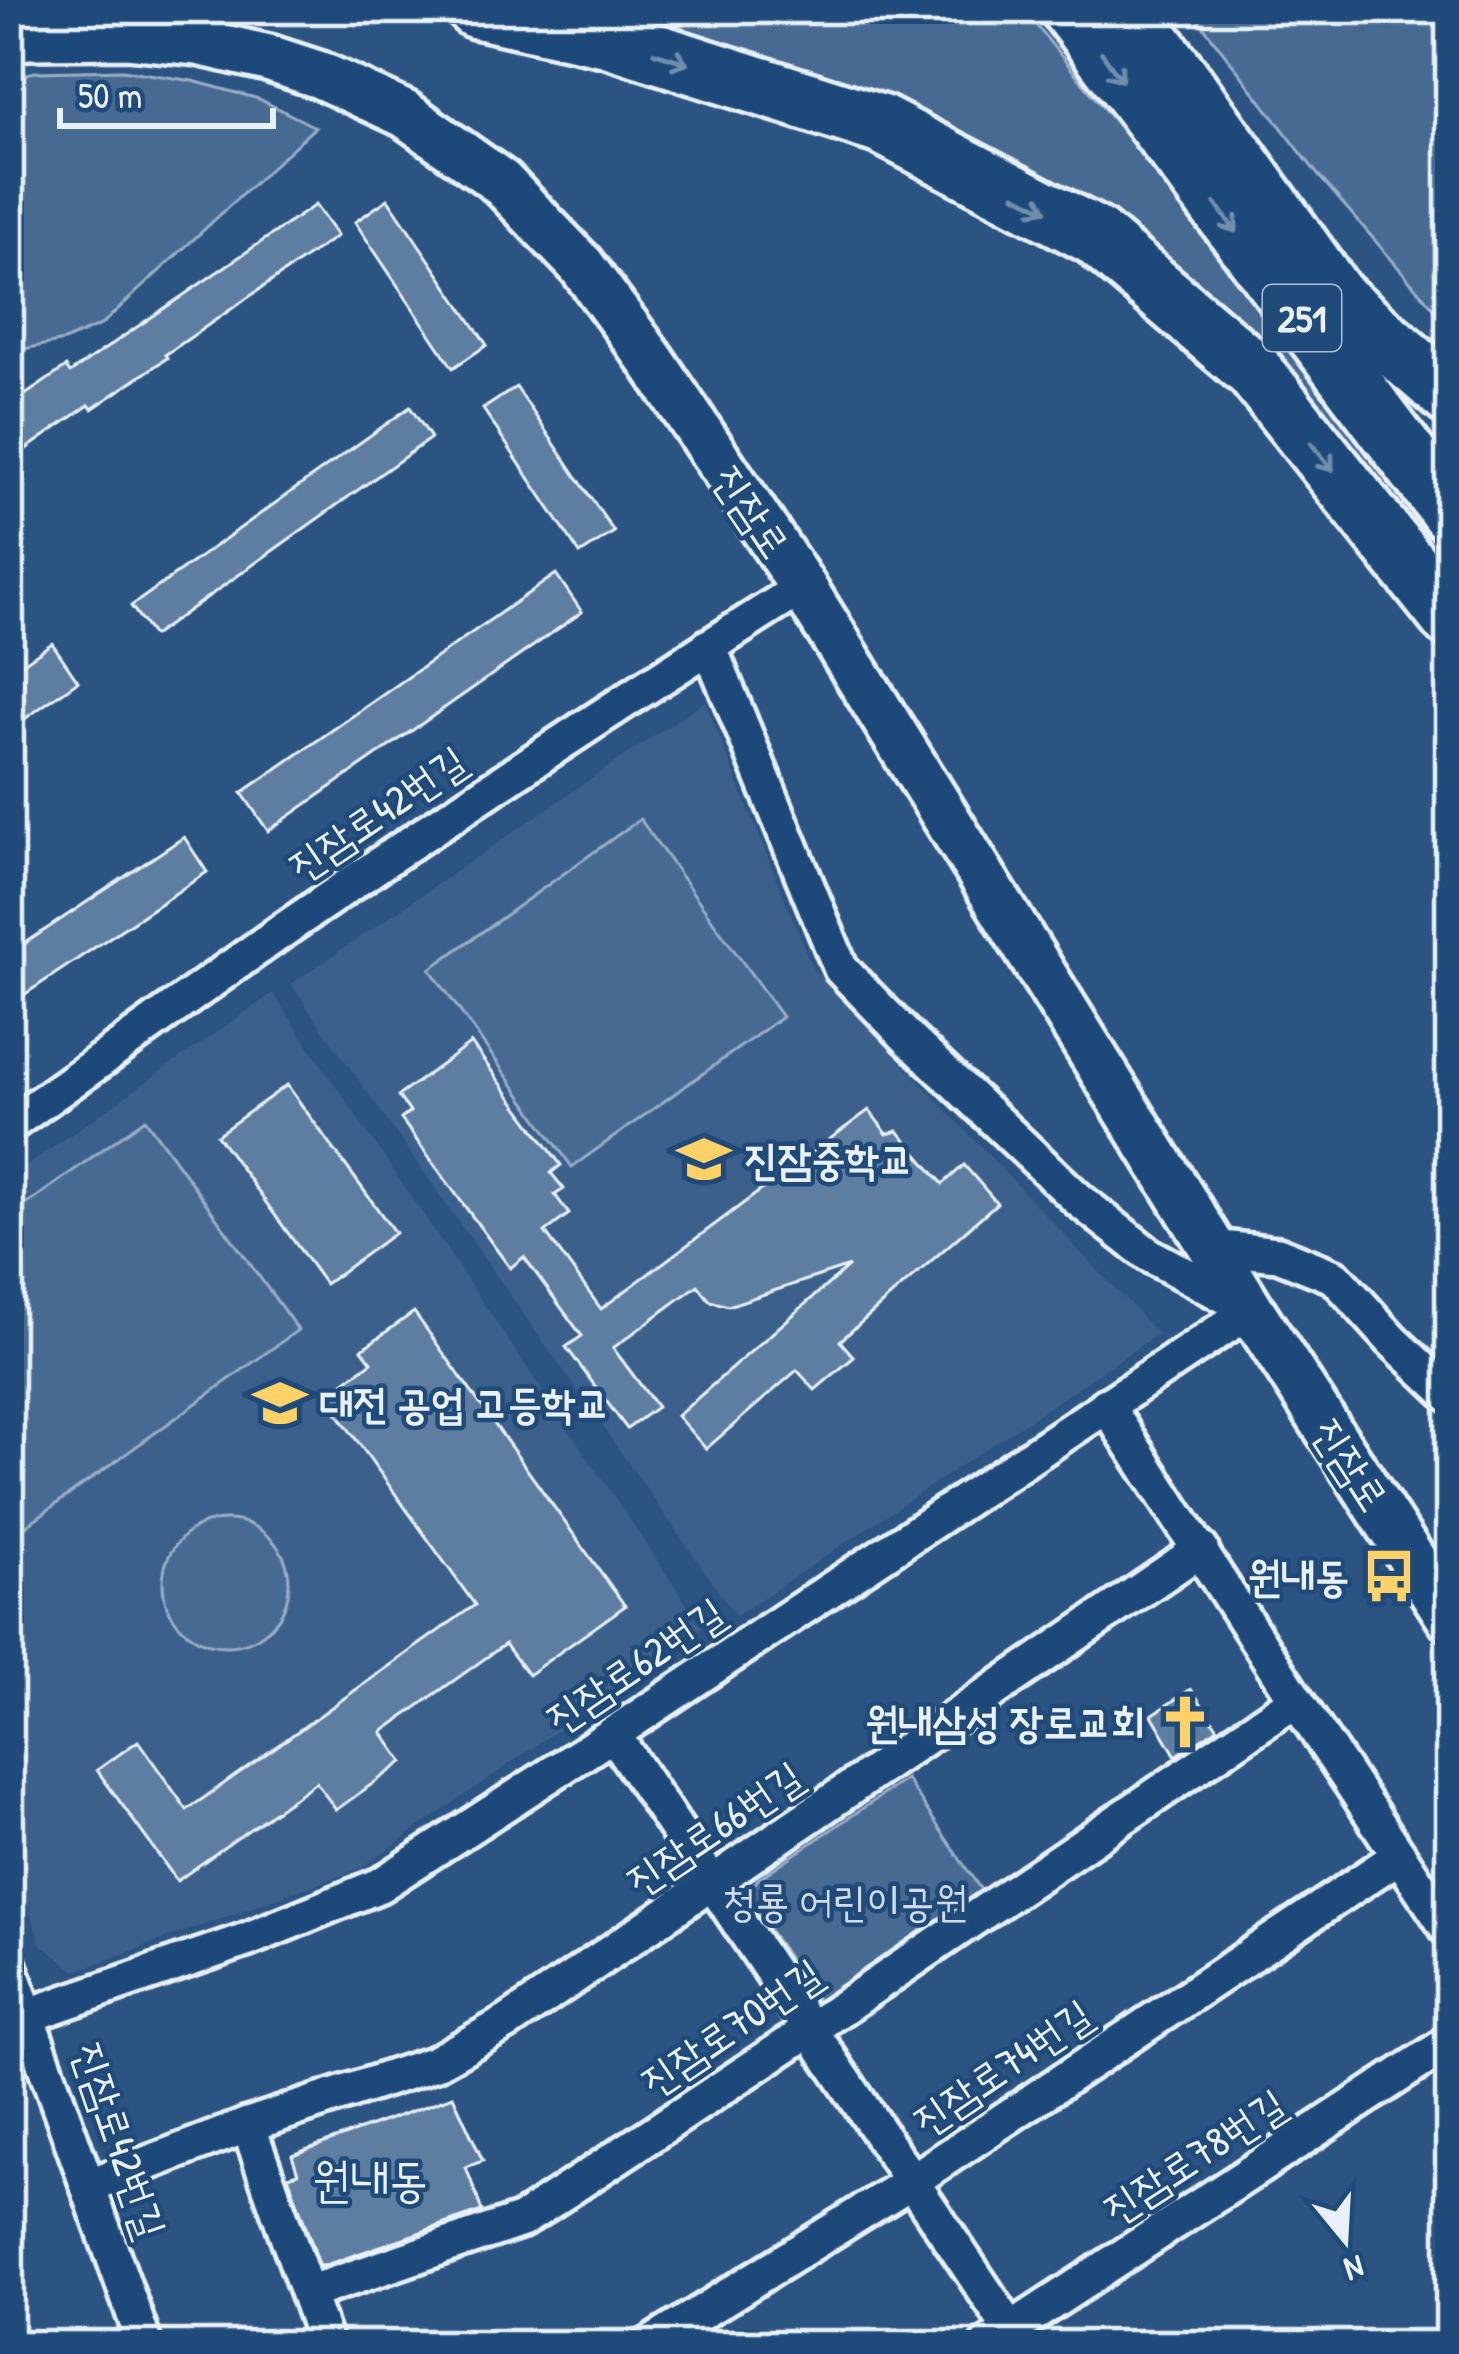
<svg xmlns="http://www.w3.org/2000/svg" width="1459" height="2354" viewBox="0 0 1459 2354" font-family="'Patrick Hand','Poor Story',sans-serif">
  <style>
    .built { fill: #3a608b }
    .green { fill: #476b93; stroke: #98aec6; stroke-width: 3 }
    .building { fill: #5d7da1; stroke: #e8f1f8; stroke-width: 3 }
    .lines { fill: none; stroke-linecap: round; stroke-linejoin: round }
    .street-casing { stroke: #e8f1f8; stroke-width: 42 }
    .secondary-casing { stroke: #e8f1f8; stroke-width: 54 }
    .highway-casing { stroke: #e8f1f8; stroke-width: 66 }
    .street { stroke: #1f4a7a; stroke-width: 33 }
    .secondary { stroke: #1f4a7a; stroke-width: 45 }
    .highway { stroke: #1f4a7a; stroke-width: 57 }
    .oneway { stroke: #6f8dac }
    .labels { text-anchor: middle; stroke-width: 9; stroke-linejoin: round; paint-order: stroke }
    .shield { fill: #1f4a7a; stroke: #acbfd2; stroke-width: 3 }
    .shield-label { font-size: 39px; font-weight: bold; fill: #e8f1f8 }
    .street-label { font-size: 42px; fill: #e8f1f8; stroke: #1f4a7a }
    .poi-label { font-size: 42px; font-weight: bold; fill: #e8f1f8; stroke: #1f4a7a; text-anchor: start }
    .park-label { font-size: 42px; fill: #d0dde9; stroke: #1f4a7a }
    .quarter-label { font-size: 48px; fill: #e8f1f8; stroke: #1f4a7a }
  </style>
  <rect width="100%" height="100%" fill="#2b5482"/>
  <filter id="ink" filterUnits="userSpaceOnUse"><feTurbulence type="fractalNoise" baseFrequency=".00833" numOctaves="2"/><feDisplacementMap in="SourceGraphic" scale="24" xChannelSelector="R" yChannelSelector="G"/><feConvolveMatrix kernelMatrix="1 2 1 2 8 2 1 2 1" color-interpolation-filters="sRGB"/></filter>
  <g filter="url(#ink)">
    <!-- built -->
    <g class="built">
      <polygon points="705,701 813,969 1158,1334 736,1616 291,984"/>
      <polygon points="273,993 703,1628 361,1868 76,1971 41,1945 9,1850 9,1178"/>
    </g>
    <!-- green -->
    <g class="green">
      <polygon points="569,9 1023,9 1269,312 1450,569 1275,368 1174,279"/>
      <polygon points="1190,9 1450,9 1450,327 1319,176"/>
      <polygon points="123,70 193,81 259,99 315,127 101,325 64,341 9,352 9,78 35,72"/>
      <polygon points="640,819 782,1017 572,1167 430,969"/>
      <polygon points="145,1119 298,1330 9,1538 9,1217"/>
      <circle cx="226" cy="1583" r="63"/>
      <polygon points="906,1779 981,1890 818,2001 746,1896 758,1879"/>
    </g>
    <!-- building -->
    <g class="building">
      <polygon points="388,199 487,345 453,368 355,222"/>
      <polygon points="315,205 337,236 165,355 167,358 92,409 89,405 9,461 9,406 66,367 70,373"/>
      <polygon points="516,387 614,532 580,554 483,409"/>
      <polygon points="410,407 431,438 153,636 131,606"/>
      <polygon points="556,574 582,612 268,831 242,793"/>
      <polygon points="52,643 78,681 9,730 9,673"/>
      <polygon points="184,837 207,872 9,1005 9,954"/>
      <polygon points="471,1043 561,1165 551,1173 564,1189 555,1195 569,1214 545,1232 601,1309 869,1110 887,1134 898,1131 943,1184 964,1165 997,1203 840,1341 854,1357 815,1390 797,1370 706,1449 677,1416 849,1266 728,1306 710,1301 698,1285 613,1348 657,1407 627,1429 566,1347 582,1336 524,1257 510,1268 401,1119 410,1112 398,1096"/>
      <polygon points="287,1085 395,1233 325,1284 217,1135"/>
      <polygon points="414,1312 625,1606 528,1675 505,1644 382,1732 403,1762 336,1810 316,1782 177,1881 97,1770 138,1741 187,1810 475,1605 325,1396 372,1362 362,1349"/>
      <polygon points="1191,1689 1218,1728 1176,1756 1152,1715"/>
      <polygon points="453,2096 483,2161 466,2167 482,2211 320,2267 288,2176 298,2173 292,2155"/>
    </g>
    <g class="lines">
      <defs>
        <g id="street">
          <path d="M9 1125C105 1059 197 990 292 924 460 808 630 696 803 587"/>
          <polyline points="1212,1247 1278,1254 1335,1277 1392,1340 1450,1395"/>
          <polyline points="1106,1405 1296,1700 1450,1932"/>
          <polyline points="613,1734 1021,2345"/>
          <polyline points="9,1966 145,2345"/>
          <polyline points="29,2015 246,1940 380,1885 613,1734 1251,1310 1149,1255 1080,1201 908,1038 841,969 709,646"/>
          <polyline points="248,2125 326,2345"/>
          <polyline points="88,2186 248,2125 435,2063 508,2022 1201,1549"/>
          <polyline points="308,2293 522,2220 811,2029 1296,1700"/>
          <polyline points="649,2345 912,2181 1399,1856"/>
          <polyline points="987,2345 1450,2042"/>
        </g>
        <polyline id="secondary" points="9,39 27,36 127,35 198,42 268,58 320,75 405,114 501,182 581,265 652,361 803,587 1251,1310 1450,1618"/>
        <g id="highway">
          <polyline points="476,9 609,38 882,125 1095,236 1254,371 1450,618"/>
          <polyline points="1070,9 1450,512"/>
          <polyline points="1128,9 1181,79 1350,317"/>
          <polyline points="1331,293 1450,396"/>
        </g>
      </defs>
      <!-- street casing -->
      <use href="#street" class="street-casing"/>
      <!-- secondary casing -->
      <use href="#secondary" class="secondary-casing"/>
      <!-- highway casing -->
      <use href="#highway" class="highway-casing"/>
      <!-- street -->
      <use href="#street" class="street"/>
      <!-- secondary -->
      <use href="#secondary" class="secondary"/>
      <!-- highway -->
      <use href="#highway" class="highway"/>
    </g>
    <!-- one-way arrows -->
    <defs><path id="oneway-shaft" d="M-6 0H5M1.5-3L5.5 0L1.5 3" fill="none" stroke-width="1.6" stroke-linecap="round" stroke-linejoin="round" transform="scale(3)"/></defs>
    <g class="oneway">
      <use href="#oneway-shaft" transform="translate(671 58) rotate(18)"/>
      <use href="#oneway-shaft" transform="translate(1112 67) rotate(54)"/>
      <use href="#oneway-shaft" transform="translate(1031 203) rotate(27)"/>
      <use href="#oneway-shaft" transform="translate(1226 218) rotate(53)"/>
      <use href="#oneway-shaft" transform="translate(1322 457) rotate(52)"/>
    </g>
  </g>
  <!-- icons -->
  <defs>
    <symbol id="school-bare" viewBox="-9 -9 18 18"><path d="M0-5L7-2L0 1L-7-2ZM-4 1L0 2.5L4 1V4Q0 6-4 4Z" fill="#ffd166" stroke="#1f4a7a" stroke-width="2.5" paint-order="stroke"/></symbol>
    <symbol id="bus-bare" viewBox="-9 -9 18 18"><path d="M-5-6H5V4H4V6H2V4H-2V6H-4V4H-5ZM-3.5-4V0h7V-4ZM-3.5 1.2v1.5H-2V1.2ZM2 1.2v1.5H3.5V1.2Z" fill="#ffd166" stroke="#1f4a7a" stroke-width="2.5" paint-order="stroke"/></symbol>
    <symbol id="church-bare" viewBox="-9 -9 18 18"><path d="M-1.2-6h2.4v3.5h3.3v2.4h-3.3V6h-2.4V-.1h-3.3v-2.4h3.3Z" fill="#ffd166" stroke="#1f4a7a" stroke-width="2.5" paint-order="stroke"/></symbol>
  </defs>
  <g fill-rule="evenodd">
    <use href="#school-bare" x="666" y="1121" width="76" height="76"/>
    <use href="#school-bare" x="242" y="1365" width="76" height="76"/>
    <use href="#bus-bare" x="1351" y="1538" width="76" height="76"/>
    <use href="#church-bare" x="1147" y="1684" width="76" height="76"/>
  </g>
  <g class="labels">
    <!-- shield labels -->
    <rect class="shield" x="1263" y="285" width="78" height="66" rx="9"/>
    <g class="shield-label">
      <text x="1302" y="332">251</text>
    </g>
    <!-- street labels -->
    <g class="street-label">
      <text transform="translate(752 511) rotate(56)" y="15">진잠로</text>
      <text transform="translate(377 813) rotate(-34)" y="15">진잠로42번길</text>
      <text transform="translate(1351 1464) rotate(57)" y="15">진잠로</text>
      <text transform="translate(635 1665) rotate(-34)" y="15">진잠로62번길</text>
      <text transform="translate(714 1828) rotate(-34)" y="15">진잠로66번길</text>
      <text transform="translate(731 2027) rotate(-34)" y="15">진잠로70번길</text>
      <text transform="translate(1002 2067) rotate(-34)" y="15">진잠로74번길</text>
      <text transform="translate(120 2140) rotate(71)" y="15">진잠로42번길</text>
      <text transform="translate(1194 2156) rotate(-33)" y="15">진잠로78번길</text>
    </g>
    <!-- poi labels -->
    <g class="poi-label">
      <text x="744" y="1174">진잠중학교</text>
      <text x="320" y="1418">대전 공업 고등학교</text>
      <text x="1349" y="1591" text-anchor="end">원내동</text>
      <text x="1145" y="1737" text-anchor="end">원내삼성 장로교회</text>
    </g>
    <!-- park labels -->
    <g class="park-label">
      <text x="845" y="1916">청룡 어린이공원</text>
    </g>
    <!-- quarter labels -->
    <g class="quarter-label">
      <text x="370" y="2196">원내동</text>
    </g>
  </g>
  <!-- margin -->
  <rect width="1459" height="2354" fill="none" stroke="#1f4a7a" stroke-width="48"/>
  <rect x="24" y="24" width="1411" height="2306" fill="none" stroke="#e8f1f8" stroke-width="4.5" filter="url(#ink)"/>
  <!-- north arrow -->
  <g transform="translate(1345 2240) rotate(162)" stroke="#1f4a7a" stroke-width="9" paint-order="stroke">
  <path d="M0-9L21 45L0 30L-21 45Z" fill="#e8f1f8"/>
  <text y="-18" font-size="33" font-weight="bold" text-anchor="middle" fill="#e8f1f8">N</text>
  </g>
  <!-- scale -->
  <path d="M60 108v18h213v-18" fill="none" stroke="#e8f1f8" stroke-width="6"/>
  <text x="78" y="108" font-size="36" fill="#e8f1f8" stroke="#1f4a7a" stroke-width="9" paint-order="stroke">50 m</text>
</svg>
